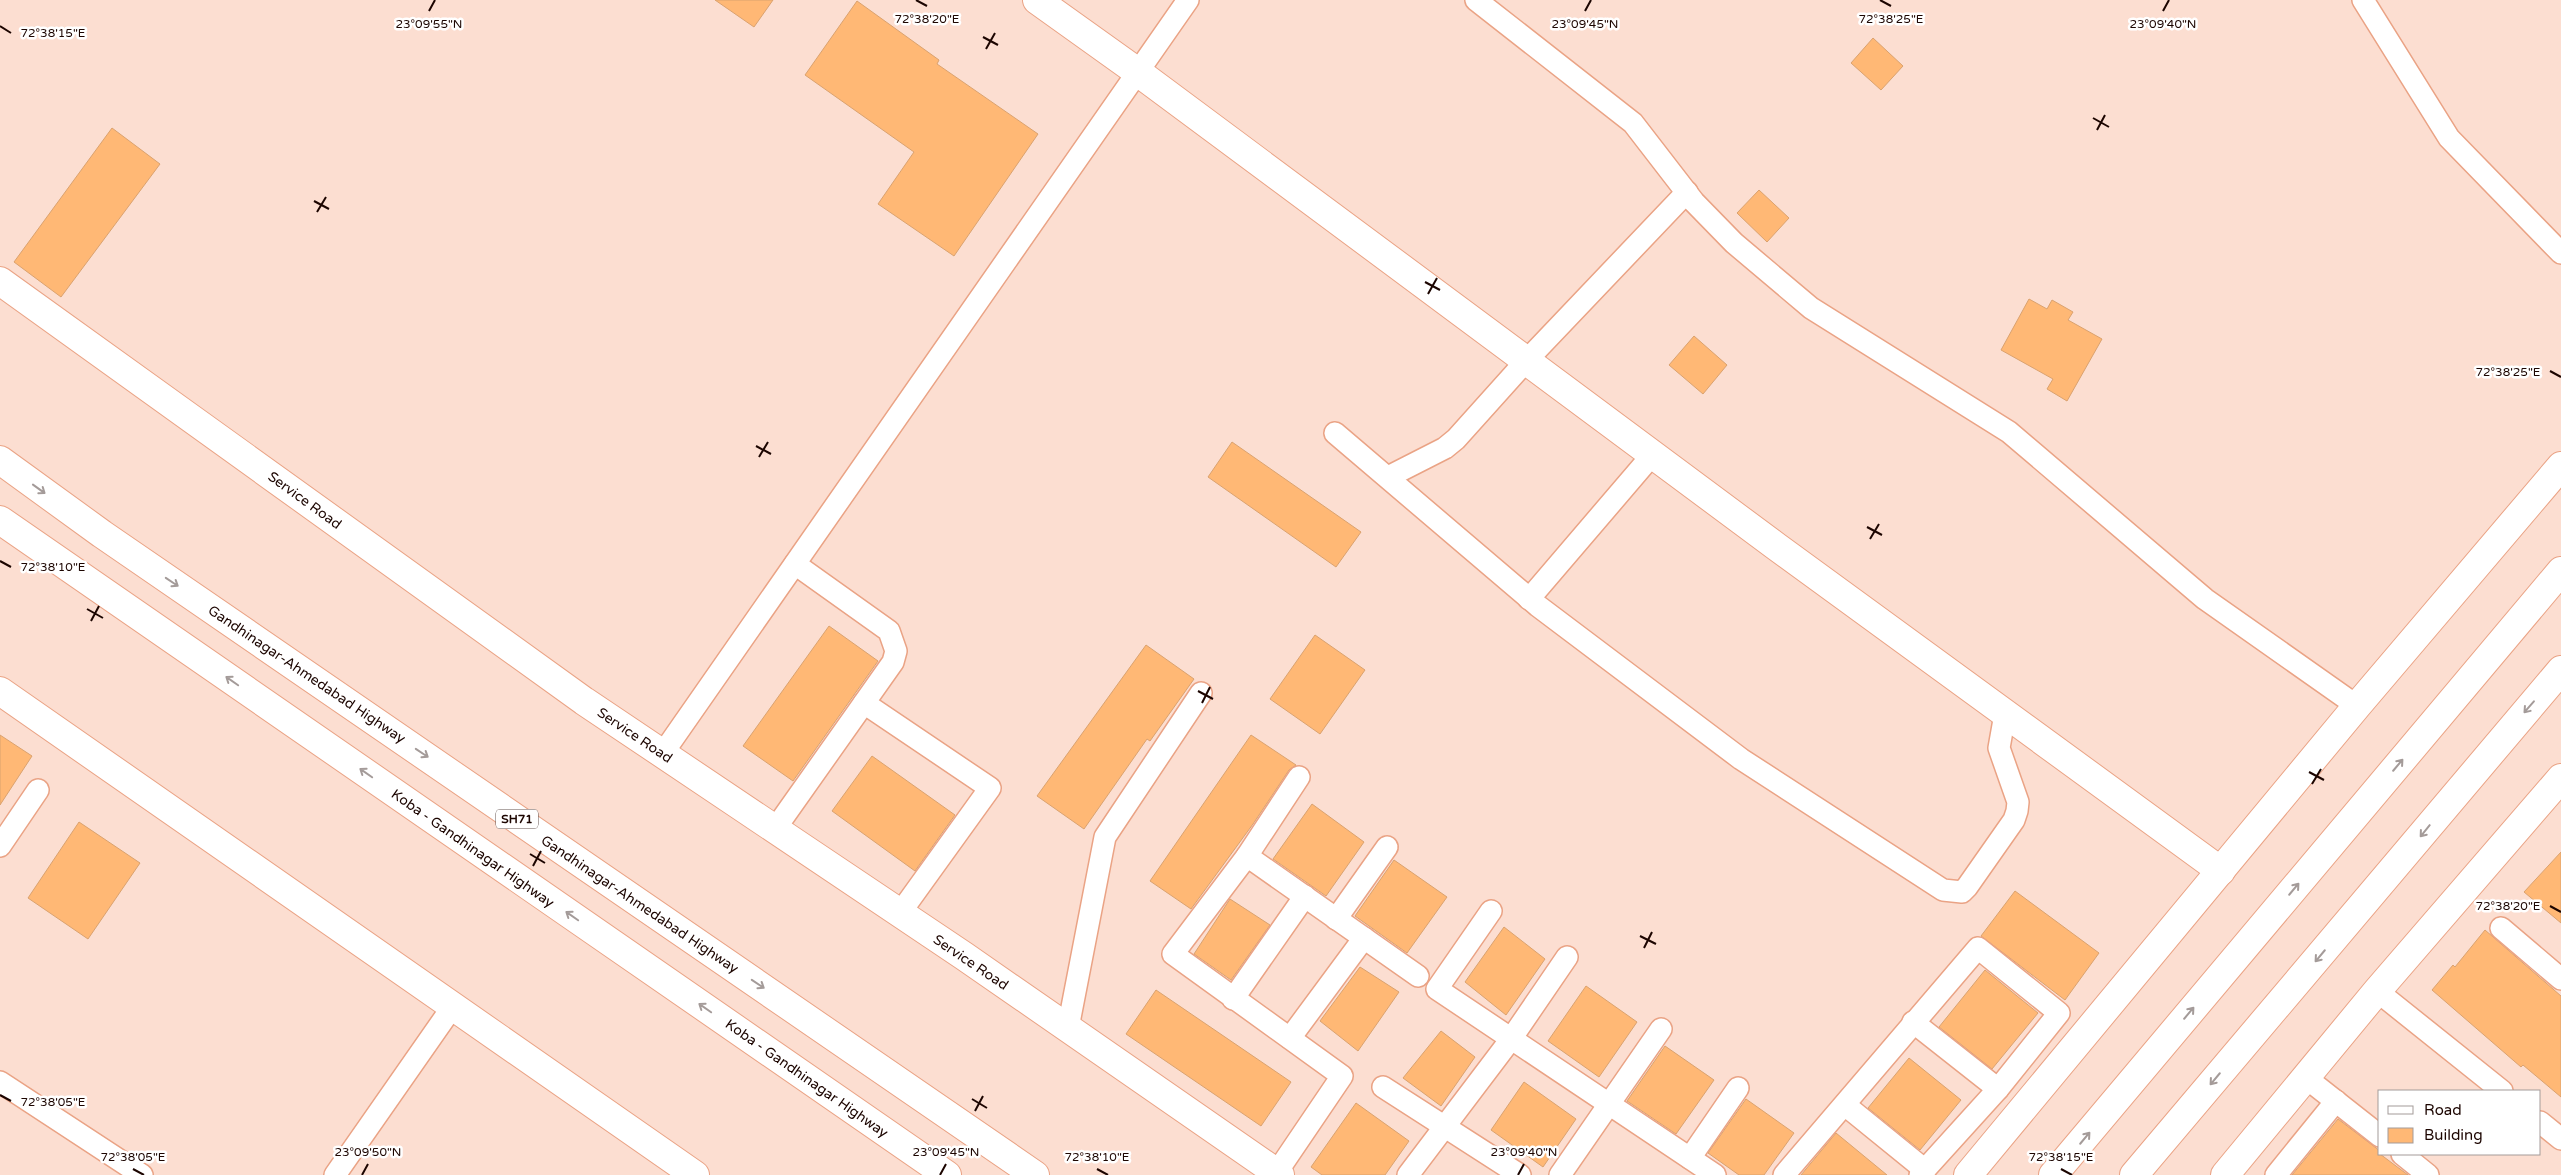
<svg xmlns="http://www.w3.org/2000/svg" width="2561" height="1175" viewBox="0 0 2561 1175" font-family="'Varela Round',sans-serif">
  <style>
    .building { fill: #ffb875; stroke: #daa26f }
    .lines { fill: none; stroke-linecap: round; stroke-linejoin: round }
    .street-casing { stroke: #eaa385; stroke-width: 24 }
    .secondary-casing { stroke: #eaa385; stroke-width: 30 }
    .primary-casing { stroke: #eaa385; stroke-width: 30 }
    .street { stroke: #fff; stroke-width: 21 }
    .secondary { stroke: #fff; stroke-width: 28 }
    .primary { stroke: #fff; stroke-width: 28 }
    .oneway { stroke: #a49b99 }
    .ticks { fill: none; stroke: #1c0500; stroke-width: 2 }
    .labels { text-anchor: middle; stroke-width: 5; stroke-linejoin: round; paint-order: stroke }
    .shield { fill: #fff; stroke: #60504c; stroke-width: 1 }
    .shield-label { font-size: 12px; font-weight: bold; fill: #1c0500 }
    .street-label { font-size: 14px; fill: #1c0500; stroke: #fff }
    .ticks-label { font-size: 12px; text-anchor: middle; fill: #1c0500; stroke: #fff; stroke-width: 5; stroke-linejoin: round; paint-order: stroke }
  </style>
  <rect width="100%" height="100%" fill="#fcded1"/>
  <!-- building -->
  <g class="building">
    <polygon points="715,0 773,0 754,27"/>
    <polygon points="857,1 939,60 937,64 1038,134 954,256 878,204 914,152 805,75"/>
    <polygon points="1873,38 1903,66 1881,90 1851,63"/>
    <polygon points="112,128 160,164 61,297 14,262"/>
    <polygon points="1759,190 1789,218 1767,242 1737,213"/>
    <polygon points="2029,299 2047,309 2052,300 2073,312 2068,320 2102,339 2067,401 2047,389 2053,379 2001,350"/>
    <polygon points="1694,336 1727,365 1703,394 1669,365"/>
    <polygon points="1232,442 1361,532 1336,567 1208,477"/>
    <polygon points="829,626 878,661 793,781 743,746"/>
    <polygon points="1315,635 1365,670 1320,734 1270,699"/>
    <polygon points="1146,645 1194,679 1150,741 1147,739 1084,829 1037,796"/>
    <polygon points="0,735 32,756 0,805"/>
    <polygon points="1251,735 1296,765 1289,770 1253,824 1191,909 1150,881"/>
    <polygon points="872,756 955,815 915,871 832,811"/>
    <polygon points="1312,804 1364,842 1326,896 1273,859"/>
    <polygon points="79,822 140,863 88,939 28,898"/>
    <polygon points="2561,852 2561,923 2524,892"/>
    <polygon points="1394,860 1447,897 1407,953 1355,916"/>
    <polygon points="2015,891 2099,953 2065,1000 1981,936"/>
    <polygon points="1230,899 1270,925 1231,980 1194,954"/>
    <polygon points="1504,927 1545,959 1506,1015 1465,982"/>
    <polygon points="2485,930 2561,996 2561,1097 2523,1065 2521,1067 2432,990 2453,965 2455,967"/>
    <polygon points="1360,967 1399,992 1358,1051 1320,1021"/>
    <polygon points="1985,970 2038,1013 1992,1069 1939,1027"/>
    <polygon points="1586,986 1637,1022 1599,1077 1548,1041"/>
    <polygon points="1156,990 1291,1082 1261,1126 1126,1034"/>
    <polygon points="1441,1031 1475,1057 1441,1106 1403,1078"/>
    <polygon points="1665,1046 1714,1080 1676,1134 1627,1101"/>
    <polygon points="1909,1058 1961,1100 1920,1150 1868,1108"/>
    <polygon points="1524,1082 1576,1119 1543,1167 1491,1130"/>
    <polygon points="1746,1099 1794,1133 1764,1175 1739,1175 1708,1153"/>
    <polygon points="1356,1103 1409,1141 1385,1175 1322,1175 1311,1167"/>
    <polygon points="2338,1119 2380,1151 2380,1154 2408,1175 2292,1175"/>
    <polygon points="1836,1133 1887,1175 1801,1175"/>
  </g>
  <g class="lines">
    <defs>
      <g id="street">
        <polyline points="1476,0 1633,123 1694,202 1734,243 1811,308 2009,432 2205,599 2357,706"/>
        <polyline points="2363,0 2449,138 2561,253"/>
        <polyline points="1335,433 1538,606 1741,759 1943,890 1962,892 1967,887 2014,820 2017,811 2018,802 1999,748 2005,714"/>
        <polyline points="1388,477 1445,448 1456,439 1526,361 1687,192"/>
        <polyline points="1529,599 1653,454"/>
        <polyline points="864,703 990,788 900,913"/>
        <polyline points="663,753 1188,0"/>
        <polyline points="775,829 893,662 896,651 889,631 795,564"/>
        <polyline points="0,846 38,790"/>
        <polyline points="1247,856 1299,777"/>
        <polyline points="1491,911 1437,989 1715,1175"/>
        <polyline points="1336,919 1387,847"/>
        <polyline points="2501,928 2561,979"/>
        <polyline points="2377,991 2502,1091"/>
        <polyline points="1233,999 1305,896"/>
        <polyline points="1913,1022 1998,1089"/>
        <polyline points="1068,1028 1105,837 1201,693"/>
        <polyline points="1290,1038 1364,938"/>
        <polyline points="2305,1077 2380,1136"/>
        <polyline points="0,1082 142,1175"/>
        <polyline points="1383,1087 1520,1175"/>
        <polyline points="1845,1105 1925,1170"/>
        <polyline points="2540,1122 2561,1139"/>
        <polyline points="2402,1154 2428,1175"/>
        <polyline points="1690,1158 1738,1088"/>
        <polyline points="1277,1172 1342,1076 1173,954 1247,856 1418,976"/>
        <polyline points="335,1175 453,1006"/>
        <polyline points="1408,1175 1511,1039 1567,957"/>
        <polyline points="1560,1175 1661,1029"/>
        <polyline points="1784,1175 1978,948 2059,1013 1998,1089 1920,1175"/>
        <polyline points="2276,1175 2336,1101"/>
      </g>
      <g id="secondary">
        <polyline points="1037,0 1139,73 1777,547 2221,871"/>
        <polyline points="0,281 584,701 964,956 1280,1175"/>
        <polyline points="0,691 695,1175"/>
        <polyline points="1968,1175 2357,706 2561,466"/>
        <polyline points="2053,1175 2561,571"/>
        <polyline points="2134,1175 2561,670"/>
        <polyline points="2225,1175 2377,991 2561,778"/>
      </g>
      <g id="primary">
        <polyline points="0,460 102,534 1035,1175"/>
        <polyline points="0,520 947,1175"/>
      </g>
    </defs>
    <!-- street casing -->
    <use href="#street" class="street-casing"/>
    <!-- secondary casing -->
    <use href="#secondary" class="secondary-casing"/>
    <!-- primary casing -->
    <use href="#primary" class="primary-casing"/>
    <!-- street -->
    <use href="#street" class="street"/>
    <!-- secondary -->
    <use href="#secondary" class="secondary"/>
    <!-- primary -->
    <use href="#primary" class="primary"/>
  </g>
  <!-- one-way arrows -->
  <defs><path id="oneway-shaft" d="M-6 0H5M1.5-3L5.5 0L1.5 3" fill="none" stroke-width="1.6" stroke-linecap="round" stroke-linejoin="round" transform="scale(1.25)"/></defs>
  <g class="oneway">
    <use href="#oneway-shaft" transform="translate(39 489) rotate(36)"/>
    <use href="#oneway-shaft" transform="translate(172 582) rotate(34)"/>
    <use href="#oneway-shaft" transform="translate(232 681) rotate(-145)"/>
    <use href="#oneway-shaft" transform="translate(2529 707) rotate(131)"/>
    <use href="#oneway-shaft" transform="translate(422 753) rotate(34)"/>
    <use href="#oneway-shaft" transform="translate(2398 765) rotate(-50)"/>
    <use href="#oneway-shaft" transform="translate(366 773) rotate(-145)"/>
    <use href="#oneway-shaft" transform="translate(2425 831) rotate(129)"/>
    <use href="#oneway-shaft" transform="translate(2294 889) rotate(-50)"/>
    <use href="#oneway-shaft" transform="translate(572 916) rotate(-145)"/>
    <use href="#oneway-shaft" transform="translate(2320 956) rotate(130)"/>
    <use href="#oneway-shaft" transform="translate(758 984) rotate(34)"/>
    <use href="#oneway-shaft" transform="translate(705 1008) rotate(-145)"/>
    <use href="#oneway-shaft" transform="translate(2189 1013) rotate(-50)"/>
    <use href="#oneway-shaft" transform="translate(2215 1079) rotate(130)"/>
    <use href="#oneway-shaft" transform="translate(2085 1138) rotate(-50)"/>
  </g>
  <!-- ticks -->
  <path class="ticks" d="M916 0 927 6M1880 0 1891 6M429 11 435 0M1585 11 1591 0M2163 11 2169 0M0 26 11 33M983 37 998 45M986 49 995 33M2093 118 2109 127M2097 130 2105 115M314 201 329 209M317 212 326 197M1425 282 1440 290M1428 294 1437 278M2550 371 2561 377M756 446 771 454M759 457 768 442M1867 527 1882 535M1870 539 1879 524M0 561 11 567M87 609 103 618M91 621 99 606M1198 691 1213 699M1202 703 1210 687M2309 772 2324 780M2312 784 2321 769M530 854 545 863M533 866 541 851M2550 906 2561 912M1640 936 1656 944M1644 948 1652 932M0 1095 11 1101M972 1099 987 1108M975 1111 983 1096M133 1169 144 1175M1097 1169 1108 1175M2061 1169 2072 1175M362 1175 368 1164M940 1175 946 1164M1518 1175 1524 1164"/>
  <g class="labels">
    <!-- shield labels -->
    <rect class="shield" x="496" y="809.5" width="42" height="19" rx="4"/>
    <g class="shield-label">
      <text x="517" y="823">SH71</text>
    </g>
    <!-- street labels -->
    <g class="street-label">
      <text transform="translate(305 500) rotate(36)" y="5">Service Road</text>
      <text transform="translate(307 674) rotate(34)" y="5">Gandhinagar-Ahmedabad Highway</text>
      <text transform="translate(635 735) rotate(34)" y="5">Service Road</text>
      <text transform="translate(473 848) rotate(35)" y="5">Koba - Gandhinagar Highway</text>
      <text transform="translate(640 904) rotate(34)" y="5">Gandhinagar-Ahmedabad Highway</text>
      <text transform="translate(971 962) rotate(34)" y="5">Service Road</text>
      <text transform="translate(807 1078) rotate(35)" y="5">Koba - Gandhinagar Highway</text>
    </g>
  </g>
  <g class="ticks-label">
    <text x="927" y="23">72°38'20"E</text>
    <text x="1891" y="23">72°38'25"E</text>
    <text x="1585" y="28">23°09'45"N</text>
    <text x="2163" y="28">23°09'40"N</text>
    <text x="429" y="28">23°09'55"N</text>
    <text x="53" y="37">72°38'15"E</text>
    <text x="2508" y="376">72°38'25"E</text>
    <text x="53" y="571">72°38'10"E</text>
    <text x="2508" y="910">72°38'20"E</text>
    <text x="53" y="1106">72°38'05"E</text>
    <text x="368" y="1156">23°09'50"N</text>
    <text x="946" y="1156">23°09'45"N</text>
    <text x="1524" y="1156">23°09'40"N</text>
    <text x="133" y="1161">72°38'05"E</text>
    <text x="1097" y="1161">72°38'10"E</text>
    <text x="2061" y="1161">72°38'15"E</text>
  </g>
  <!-- legend -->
  <rect x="2378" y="1090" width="162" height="65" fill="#ffffff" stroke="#a49b99"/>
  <rect x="2388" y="1106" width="25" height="8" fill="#ffffff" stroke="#a49b99"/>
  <text x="2424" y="1115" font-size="15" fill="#1c0500">Road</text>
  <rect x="2388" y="1128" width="25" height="15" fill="#ffb875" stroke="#a49b99"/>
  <text x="2424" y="1140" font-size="15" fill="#1c0500">Building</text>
</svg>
